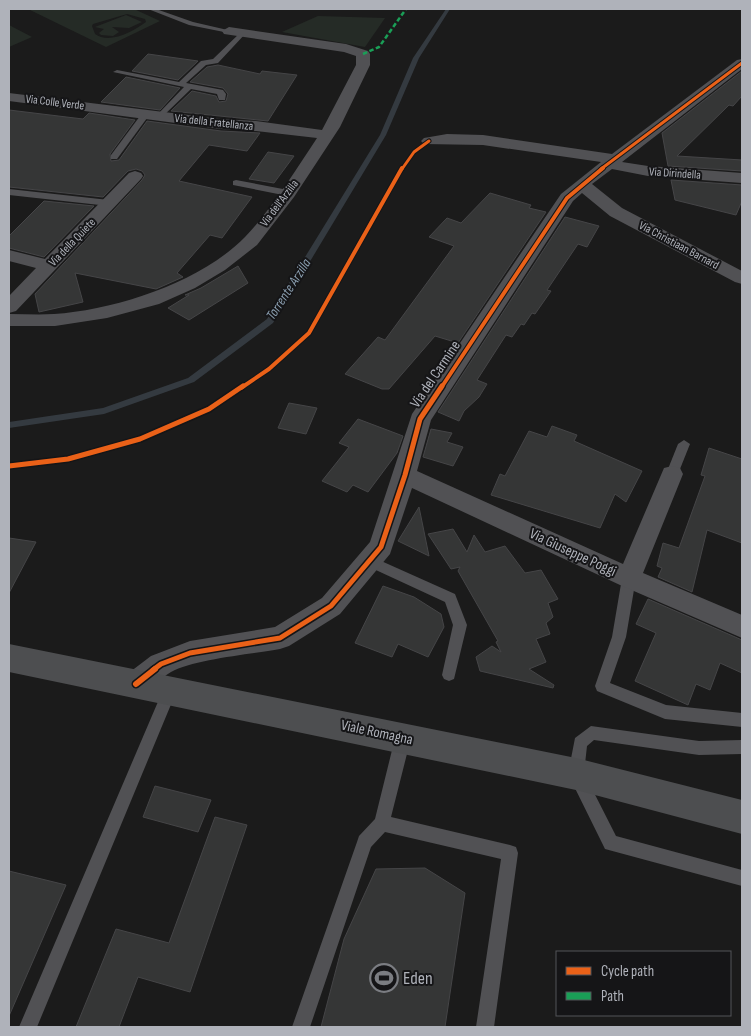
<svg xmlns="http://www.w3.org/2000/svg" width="751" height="1036" viewBox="0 0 751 1036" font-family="'Sofia Sans Condensed',sans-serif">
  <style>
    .green { fill: #252b26; fill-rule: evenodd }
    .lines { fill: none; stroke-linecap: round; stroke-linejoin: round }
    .stream { fill: #343a40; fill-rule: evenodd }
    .building { fill: #353636; stroke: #454547 }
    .service { fill: #515154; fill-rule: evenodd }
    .minor { fill: #515154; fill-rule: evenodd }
    .primary { fill: #4d4e50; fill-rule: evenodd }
    .quiet { stroke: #1a9f57; stroke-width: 2.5; stroke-dasharray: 4.5 2.5; stroke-linecap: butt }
    .cycleway-far3-casing { stroke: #151517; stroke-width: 5 }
    .cycleway-far2-casing { stroke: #151517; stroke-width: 6 }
    .cycleway-far1-casing { stroke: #151517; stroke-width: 8 }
    .cycleway-casing { stroke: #151517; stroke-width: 9 }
    .cycleway-far3 { stroke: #ea6118; stroke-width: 3 }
    .cycleway-far2 { stroke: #ea6118; stroke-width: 4 }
    .cycleway-far1 { stroke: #ea6118; stroke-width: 5 }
    .cycleway { stroke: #ea6118; stroke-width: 6 }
    .labels { text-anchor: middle; stroke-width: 4; stroke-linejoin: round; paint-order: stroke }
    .far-street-label { font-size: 12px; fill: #afb2ba; stroke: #151517 }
    .far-water-label { font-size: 14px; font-style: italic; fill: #8b9fb0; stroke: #151517 }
    .street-label { font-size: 15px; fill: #afb2ba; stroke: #151517 }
    .near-poi-label { font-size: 18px; fill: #afb2ba; stroke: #151517; text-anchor: start }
  </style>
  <rect width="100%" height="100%" fill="#1b1b1b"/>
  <!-- green -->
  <g class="green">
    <path d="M28 9H134L160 21 106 47ZM127 14 145 19 146 22C134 31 109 45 95 34L92 26 93 24Z"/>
    <polygon points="126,15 142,22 129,28 112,27 119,32 113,36 101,35 99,33 104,29 95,27"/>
    <polygon points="318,16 385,18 365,47 282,32"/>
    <polygon points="9,25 32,37 9,47"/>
  </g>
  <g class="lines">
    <!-- stream -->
    <polygon class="stream" points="446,9 450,9 419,58 386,135 273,323 194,382 104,414 9,428 9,422 103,408 188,378 267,319 380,135 413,58"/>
  </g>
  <!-- building -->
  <g class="building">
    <polygon points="148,54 198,61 178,80 132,71"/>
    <polygon points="218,65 260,74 262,71 297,75 268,121 171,111 192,91 216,96 219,102 226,101 228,94 223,88 190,82 207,67"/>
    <polygon points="742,71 742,96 733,106 729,105 677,156 742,160 742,171 668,166 662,133"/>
    <polygon points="126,77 180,88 160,110 101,102"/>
    <polygon points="9,110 83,119 89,113 135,120 110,154 111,161 119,160 147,121 221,131 260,133 247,151 209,145 179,181 252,197 222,238 210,235 177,273 183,277 156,289 75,273 83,302 39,312 35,294 142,180 145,175 142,171 136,169 128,171 103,197 9,187"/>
    <polygon points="268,152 294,156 274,183 249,179"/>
    <polygon points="671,180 742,185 742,201 736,215 675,200"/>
    <polygon points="490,193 531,205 529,208 546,212 458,343 435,336 389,389 382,389 345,374 378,337 385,340 454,246 429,237 447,218 461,223"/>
    <polygon points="44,201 94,206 44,257 9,248 9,236"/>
    <polygon points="565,217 599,226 587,247 578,244 547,290 551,291 535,314 532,313 524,325 521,324 512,337 506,335 477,380 487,384 479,397 464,411 459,421 438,412"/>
    <polygon points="238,266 248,283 189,320 168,308 189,295 185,295 201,288"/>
    <polygon points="289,403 317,408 306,434 278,428"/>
    <polygon points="358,419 403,436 397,453 368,492 353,485 347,492 322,481 349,447 339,443"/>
    <polygon points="552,426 577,435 574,441 642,471 626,502 615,494 600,528 491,495 500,474 505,476 529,431 547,437"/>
    <polygon points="431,429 452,433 447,442 463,447 453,466 423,457"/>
    <polygon points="709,448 742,459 742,543 707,530 692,592 658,577 662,568 657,566 663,543 679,548 705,476 701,475"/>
    <polygon points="419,507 429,556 398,541"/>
    <polygon points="453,529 467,552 474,535 485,552 505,546 525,573 541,570 558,599 548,603 553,617 546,623 550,634 536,639 546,662 529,669 554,685 553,688 480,671 476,657 492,646 501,652 496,642 498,641 458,571 460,567 451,569 428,534"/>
    <polygon points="9,538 36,542 9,593"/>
    <polygon points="383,586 414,597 441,614 444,627 428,657 398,644 392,657 355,643"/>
    <polygon points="648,599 742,640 742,673 720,663 710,690 696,684 688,705 635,681 656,633 636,624"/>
    <polygon points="155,786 211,800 198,832 143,817"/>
    <polygon points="215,817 247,825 190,992 138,977 119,1027 76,1027 116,929 169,943"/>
    <polygon points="425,868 465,893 445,1027 321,1027 344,939 376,869"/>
    <polygon points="9,871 66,885 9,1016"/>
  </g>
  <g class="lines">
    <!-- service -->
    <g class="service">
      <polygon points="148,9 156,9 193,22 232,31 229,33 189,25"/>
      <polygon points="241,32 246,33 218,63 206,65 186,83 223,90 226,94 225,100 219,100 217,94 191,89 161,118 157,116 158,114 184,87 113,72 117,70 179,82 201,61 213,59"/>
      <polygon points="143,112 150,114 117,159 111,159 111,155"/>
      <polygon points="236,180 288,190 292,193 288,196 233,185 233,181"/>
      <polygon points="9,189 109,200 113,203 109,206 9,195"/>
      <polygon points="684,440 690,444 678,474 676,477 668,477 666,474 678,444"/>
      <polygon points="370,556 455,594 467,625 454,679 449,681 444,679 442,675 453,625 445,602 365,565 364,561 365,557"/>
      <polygon points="629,573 634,574 636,578 626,637 610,683 666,705 742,713 742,727 665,719 597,691 595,686 612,637 622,578 624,574"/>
      <polygon points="170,683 175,685 177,690 37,1027 19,1027 163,690 165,685"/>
      <polygon points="591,726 699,741 742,740 742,754 699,755 594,740 587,746 584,773 616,836 742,870 742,886 605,849 568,774 575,738"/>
      <polygon points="403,731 408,733 411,738 391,817 510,845 516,847 518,853 494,1027 476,1027 501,859 385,832 371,847 310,1027 292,1027 357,842 359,836 375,819 395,738 398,733"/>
    </g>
    <!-- minor -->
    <g class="minor">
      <path d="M229 27 346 44 368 51 370 54V65L340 127 294 197 257 245 225 270 195 288 159 304 107 318 55 326H9V314C24 314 39 315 54 314 116 310 201 282 245 237 272 209 295 171 317 138L256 131 221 129 9 101V93L221 119 256 121 322 130 356 65V56L344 52 224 34 222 31Z"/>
      <path d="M742 59V69L622 162 648 166 742 173V183L648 176 612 169 592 184 622 208 742 271V284L735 282 610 216 582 193 573 201 431 420 417 471 623 564 664 468 672 466 680 468 683 474 643 573 742 615V638L620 585 412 488 390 554 340 614 289 646 280 649C252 654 194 659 171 672 158 680 150 691 136 696L126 693 122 684 126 675 151 656 190 641 275 627 322 598 370 542 412 414 561 194 601 162 483 145 424 144 421 141 424 138 447 134 483 135 612 154 737 60Z"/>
      <polygon points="135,171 141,173 143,176 141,179 16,311 9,313 9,296 36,268 9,261 9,250 45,259 129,173"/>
    </g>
    <!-- primary -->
    <polygon class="primary" points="9,644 576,758 742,800 742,834 576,790 9,672"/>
    <!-- quiet -->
    <polyline class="quiet" points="363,54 379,47 406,9"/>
    <defs>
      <g id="cycleway-far3">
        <polyline points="402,169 414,152 429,141"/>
        <polyline points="601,169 742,63"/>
      </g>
      <g id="cycleway-far2">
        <polyline points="241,388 269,369 309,333 402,168"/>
        <polyline points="441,388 567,198 603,168"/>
      </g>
      <g id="cycleway-far1">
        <polyline points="9,466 68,459 140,439 209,409 243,386"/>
        <polyline points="153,670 161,664 190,653 280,638 331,606 381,547 405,475 420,419 442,386"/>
      </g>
      <polyline id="cycleway" points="136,684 155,669"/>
    </defs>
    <!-- cycleway-far3 casing -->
    <use href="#cycleway-far3" class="cycleway-far3-casing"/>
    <!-- cycleway-far2 casing -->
    <use href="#cycleway-far2" class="cycleway-far2-casing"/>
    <!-- cycleway-far1 casing -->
    <use href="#cycleway-far1" class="cycleway-far1-casing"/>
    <!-- cycleway casing -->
    <use href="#cycleway" class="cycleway-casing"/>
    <!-- cycleway-far3 -->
    <use href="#cycleway-far3" class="cycleway-far3"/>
    <!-- cycleway-far2 -->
    <use href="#cycleway-far2" class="cycleway-far2"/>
    <!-- cycleway-far1 -->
    <use href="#cycleway-far1" class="cycleway-far1"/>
    <!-- cycleway -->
    <use href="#cycleway" class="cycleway"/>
  </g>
  <!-- icons -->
  <defs>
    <symbol id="stadium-ring" viewBox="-11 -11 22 22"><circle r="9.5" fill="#151517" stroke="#7b7d82" stroke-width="1.5"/><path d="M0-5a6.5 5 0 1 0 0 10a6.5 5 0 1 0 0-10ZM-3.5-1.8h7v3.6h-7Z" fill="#7b7d82"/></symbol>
  </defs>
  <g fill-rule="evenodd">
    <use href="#stadium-ring" x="368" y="962" width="32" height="32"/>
  </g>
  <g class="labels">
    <!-- far-street labels -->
    <g class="far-street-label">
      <text transform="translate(55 102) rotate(7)" y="4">Via Colle Verde</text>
      <text transform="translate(214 122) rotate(6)" y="4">Via della Fratellanza</text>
      <text transform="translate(675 173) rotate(4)" y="4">Via Dirindella</text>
      <text transform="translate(279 203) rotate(-53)" y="4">Via dell'Arzilla</text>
      <text transform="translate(72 242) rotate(-46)" y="4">Via della Quiete</text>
      <text transform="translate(679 245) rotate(28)" y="4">Via Christiaan Barnard</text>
    </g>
    <!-- far-water labels -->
    <g class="far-water-label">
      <text transform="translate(288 289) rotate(-57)" y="5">Torrente Arzilla</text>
    </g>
    <!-- street labels -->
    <g class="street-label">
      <text transform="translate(435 374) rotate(-56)" y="5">Via del Carmine</text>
      <text transform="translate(573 552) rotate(25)" y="5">Via Giuseppe Poggi</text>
      <text transform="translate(377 732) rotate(12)" y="5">Viale Romagna</text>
    </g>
    <!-- near-poi labels -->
    <g class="near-poi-label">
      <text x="403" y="984">Eden</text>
    </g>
  </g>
  <!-- border -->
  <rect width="751" height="1036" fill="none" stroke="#afb2ba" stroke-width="20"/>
  <!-- legend -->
  <rect x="556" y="951" width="175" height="65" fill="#151517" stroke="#535458"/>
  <rect x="566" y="967" width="25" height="8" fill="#ea6118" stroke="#535458"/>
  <text x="601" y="976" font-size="15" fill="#afb2ba">Cycle path</text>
  <rect x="566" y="992" width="25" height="8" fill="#1a9f57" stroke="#535458"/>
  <text x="601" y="1001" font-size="15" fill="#afb2ba">Path</text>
</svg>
